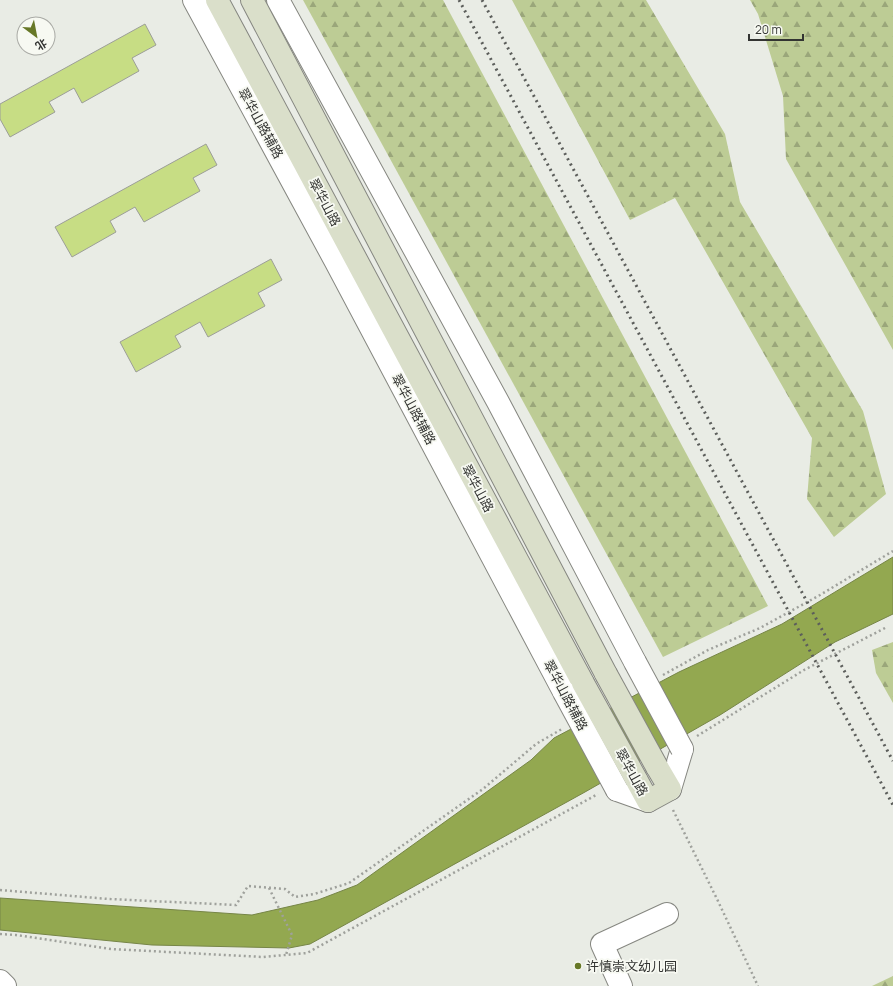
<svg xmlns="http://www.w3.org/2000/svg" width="893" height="986" viewBox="0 0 893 986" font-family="Manrope,'Noto Sans SC',sans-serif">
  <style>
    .forest { fill: url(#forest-firs) }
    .water { fill: #93a850; stroke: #768547 }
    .building { fill: #c7dd84; stroke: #9c9e98 }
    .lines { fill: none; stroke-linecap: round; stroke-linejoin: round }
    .minor-casing { stroke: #868781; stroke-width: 24 }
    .tertiary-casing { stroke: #868781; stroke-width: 24 }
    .secondary-casing { stroke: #868781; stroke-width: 24 }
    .path { stroke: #9fa19c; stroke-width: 2.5; stroke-dasharray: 2 3; stroke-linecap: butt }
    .minor { stroke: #fff; stroke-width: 22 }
    .tertiary { stroke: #fff; stroke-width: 22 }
    .secondary { stroke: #dadfca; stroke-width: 22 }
    .rail { stroke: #5c5e5b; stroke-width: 3; stroke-dasharray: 2 4; stroke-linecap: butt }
    .minor-bridge-casing { stroke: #868781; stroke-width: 24; stroke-linecap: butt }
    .secondary-bridge-casing { stroke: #868781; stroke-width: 24; stroke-linecap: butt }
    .minor-bridge { stroke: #fff; stroke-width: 22 }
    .secondary-bridge { stroke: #dadfca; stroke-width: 22 }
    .poi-dot { fill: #677827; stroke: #f7f9f2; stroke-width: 1.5 }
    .labels { text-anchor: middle; stroke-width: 3.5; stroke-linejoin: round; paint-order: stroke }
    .street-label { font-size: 13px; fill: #333432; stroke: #f7f9f2 }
    .poi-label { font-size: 13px; fill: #333432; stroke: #f7f9f2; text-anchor: start }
  </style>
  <defs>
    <pattern id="forest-firs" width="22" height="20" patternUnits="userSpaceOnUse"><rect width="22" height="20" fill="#bdcc95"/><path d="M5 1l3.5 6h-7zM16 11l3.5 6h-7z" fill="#9aa67a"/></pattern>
  </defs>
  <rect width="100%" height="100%" fill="#e9ece5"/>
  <!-- forest -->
  <g class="forest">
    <polygon points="303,0 443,0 768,606 663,657"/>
    <polygon points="512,0 646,0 725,134 740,202 863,411 886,494 834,537 807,499 812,438 675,198 630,220"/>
    <polygon points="750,0 893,0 893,350 786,159 783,96 758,14"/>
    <polygon points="893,642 893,703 876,673 872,650"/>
    <polygon points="893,976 893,986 872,986"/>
  </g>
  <!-- water -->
  <polygon class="water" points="893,557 893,614 835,642 720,715 585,792 310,944 289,948 152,945 0,930 0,898 252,915 318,900 357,885 531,760 554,738 679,672 782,624"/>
  <!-- building -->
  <g class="building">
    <polygon points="145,24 156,45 132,58 139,71 82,103 74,88 49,102 55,112 10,137 0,119 0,104"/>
    <polygon points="206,144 217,165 193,178 200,191 144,222 135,207 110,221 116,232 72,257 55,227"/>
    <polygon points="271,259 282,280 258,293 265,306 208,337 200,322 175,336 181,347 136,372 120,342"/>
  </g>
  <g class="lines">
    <defs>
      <g id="minor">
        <polyline points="194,0 336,262 564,692"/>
        <polyline points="278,0 498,402 635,662"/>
        <polyline points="670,789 682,749"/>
        <polyline points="617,790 648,801"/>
        <polyline points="621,986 602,944 667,914"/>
      </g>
      <polyline id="tertiary" points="0,981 5,986"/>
      <g id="secondary">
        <polyline points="217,0 583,683"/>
        <polyline points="252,0 606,674"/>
        <polyline points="636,779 648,801 670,789 657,767"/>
      </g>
    </defs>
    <!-- minor casing -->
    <use href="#minor" class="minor-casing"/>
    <!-- tertiary casing -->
    <use href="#tertiary" class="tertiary-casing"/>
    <!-- secondary casing -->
    <use href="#secondary" class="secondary-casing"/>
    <!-- path -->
    <g class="path">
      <polyline points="663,675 708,650 760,628 820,595 893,551"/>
      <polyline points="697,736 804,670 887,627"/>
      <polyline points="673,810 717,899 758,986"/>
      <polyline points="269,888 292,935 286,955"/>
      <polyline points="0,890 109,899 236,905 248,886 285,889 295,897 314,894 349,883 483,789 536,744 562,729"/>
      <polyline points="0,934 16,935 111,949 263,957 307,953 598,794"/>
    </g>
    <!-- minor -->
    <use href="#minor" class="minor"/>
    <!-- tertiary -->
    <use href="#tertiary" class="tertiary"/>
    <!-- secondary -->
    <use href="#secondary" class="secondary"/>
    <!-- rail -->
    <g class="rail">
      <polyline points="459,0 893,805"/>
      <polyline points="482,0 893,761"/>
    </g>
    <defs>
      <g id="minor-bridge">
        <polyline points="635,662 682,749"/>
        <polyline points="564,692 617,790"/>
      </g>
      <g id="secondary-bridge">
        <polyline points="606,674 657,767"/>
        <polyline points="583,683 636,779"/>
      </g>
    </defs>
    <!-- minor-bridge casing -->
    <use href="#minor-bridge" class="minor-bridge-casing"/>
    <!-- secondary-bridge casing -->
    <use href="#secondary-bridge" class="secondary-bridge-casing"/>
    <!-- minor-bridge -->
    <use href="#minor-bridge" class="minor-bridge"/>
    <!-- secondary-bridge -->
    <use href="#secondary-bridge" class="secondary-bridge"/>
  </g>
  <!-- markers -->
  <circle class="poi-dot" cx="578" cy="966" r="4"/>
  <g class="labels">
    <!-- street labels -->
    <g class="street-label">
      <text transform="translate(261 123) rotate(61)" y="5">翠华山路辅路</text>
      <text transform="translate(325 202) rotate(62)" y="5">翠华山路</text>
      <text transform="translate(414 409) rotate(62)" y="5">翠华山路辅路</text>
      <text transform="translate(478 488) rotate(62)" y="5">翠华山路</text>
      <text transform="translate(566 695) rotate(62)" y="5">翠华山路辅路</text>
      <text transform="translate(632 772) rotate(61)" y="5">翠华山路</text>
    </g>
    <!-- poi labels -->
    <g class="poi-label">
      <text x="586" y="971">许慎崇文幼儿园</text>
    </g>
  </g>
  <!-- north arrow -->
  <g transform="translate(36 36) rotate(148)"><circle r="19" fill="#f7f9f2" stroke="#a9aaa5"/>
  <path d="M0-3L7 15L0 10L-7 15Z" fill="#677827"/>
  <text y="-6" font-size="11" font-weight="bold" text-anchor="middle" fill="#333432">北</text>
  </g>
  <!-- scale -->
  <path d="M749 34v6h54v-6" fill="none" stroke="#333432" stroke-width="2"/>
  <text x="755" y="34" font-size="12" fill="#333432" stroke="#f7f9f2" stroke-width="3" paint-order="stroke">20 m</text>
</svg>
